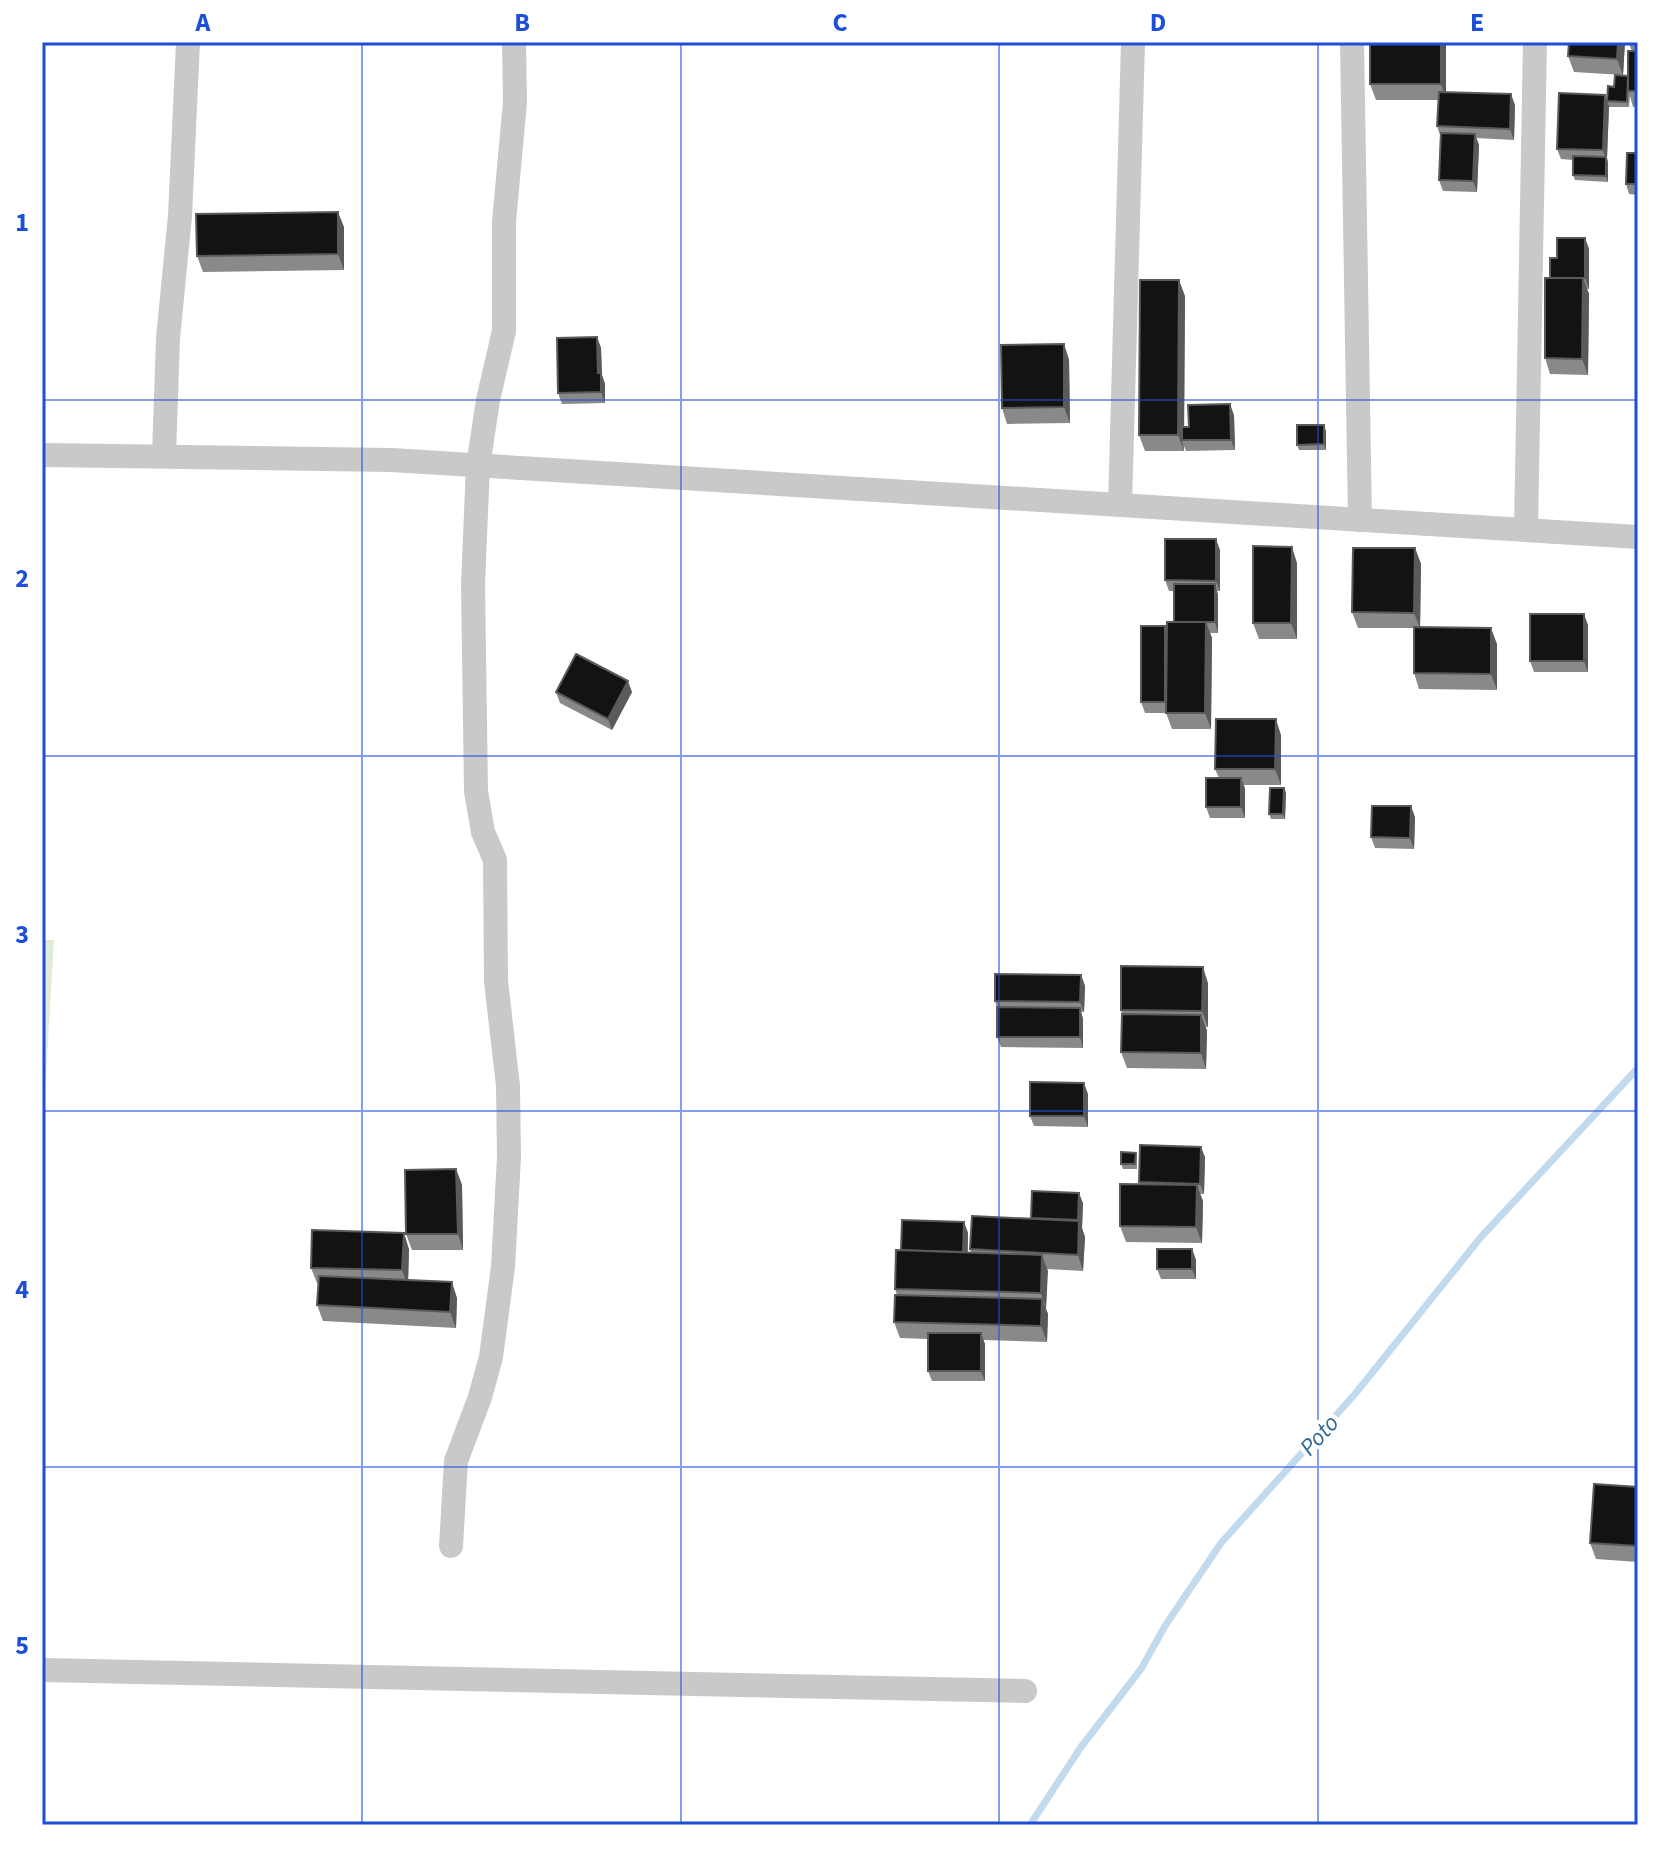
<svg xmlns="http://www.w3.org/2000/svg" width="1680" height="1867" viewBox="0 0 1680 1867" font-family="'Source Sans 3',sans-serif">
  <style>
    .green { fill: #e1ebd7 }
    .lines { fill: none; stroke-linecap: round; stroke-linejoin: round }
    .stream { stroke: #c1daee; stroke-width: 7 }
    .minor { stroke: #c9c9c9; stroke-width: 24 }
    .wall { fill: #898989 }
    .shaded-wall { fill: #5a5a5a }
    .building { fill: #131313; stroke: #5a5a5a; stroke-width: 2 }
    .grid { fill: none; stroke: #1d4ed8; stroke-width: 2; stroke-opacity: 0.55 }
    .labels { text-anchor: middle; stroke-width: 8; stroke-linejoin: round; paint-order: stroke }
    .water-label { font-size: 24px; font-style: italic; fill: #336994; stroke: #fff }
    .neatline { fill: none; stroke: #1d4ed8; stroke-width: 3 }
    .grid-label { font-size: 26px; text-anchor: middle; font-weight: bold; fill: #1d4ed8 }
  </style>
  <rect width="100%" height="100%" fill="#fff"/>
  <!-- green -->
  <polygon class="green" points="42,940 54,940 42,1142"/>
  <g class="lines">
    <!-- stream -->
    <polyline class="stream" points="1030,1825 1081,1747 1141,1669 1165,1626 1221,1543 1355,1394 1481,1237 1638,1068"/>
    <!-- minor -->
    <g class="minor">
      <polyline points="1352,42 1360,520"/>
      <polyline points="42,455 391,460 1638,537"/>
      <polyline points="164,456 168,338 180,216 188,42"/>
      <polyline points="1120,505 1133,42"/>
      <polyline points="1526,530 1535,42"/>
      <polyline points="451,1546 456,1461 480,1397 491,1357 503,1267 509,1157 508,1086 496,981 495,860 483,832 476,791 473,584 478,466 488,400 504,331 504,222 515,102 514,42"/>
      <polyline points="42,1670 1025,1691"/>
    </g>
  </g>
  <!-- wall -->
  <g class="wall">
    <polygon points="1372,42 1446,42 1446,92 1515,105 1514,140 1476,138 1479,145 1477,192 1443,191 1439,180 1440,135 1437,126 1438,100 1376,100 1370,84"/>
    <polygon points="1625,42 1623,75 1574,72 1568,56"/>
    <polygon points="1628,42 1638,42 1638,107 1633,107 1630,96 1629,107 1609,107 1607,101 1614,87 1628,76 1632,51"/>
    <polygon points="1605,95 1609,106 1607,158 1608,163 1608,182 1575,180 1573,175 1573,160 1561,159 1557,149"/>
    <polygon points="1638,153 1638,195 1629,194 1626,184"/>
    <polygon points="344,227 344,270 203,272 197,256"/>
    <polygon points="1585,238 1589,249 1589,289 1587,289 1589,294 1588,375 1550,374 1545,358 1550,278 1557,258"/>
    <polygon points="1185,296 1184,427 1189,427 1234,415 1235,450 1186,451 1184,446 1184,451 1145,451 1139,435"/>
    <polygon points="597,337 601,348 602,375 605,384 605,403 562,404 558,393"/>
    <polygon points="1064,344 1069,360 1070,423 1007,424 1002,408"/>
    <polygon points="1326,431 1326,450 1299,450 1297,445"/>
    <polygon points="1415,548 1421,564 1420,628 1497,644 1497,690 1419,689 1414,673 1414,628 1358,628 1352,612"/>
    <polygon points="1220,550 1220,591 1217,591 1218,595 1218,633 1210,633 1212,638 1211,729 1172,729 1166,713 1145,713 1141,702 1165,626 1167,631 1174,622 1174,591 1169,591 1165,580"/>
    <polygon points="1297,563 1297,639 1259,639 1253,623"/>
    <polygon points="1588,625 1588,672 1534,672 1530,661"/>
    <polygon points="556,692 632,692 612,730 560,703"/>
    <polygon points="1281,735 1281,785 1244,785 1245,789 1245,818 1210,818 1206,807 1219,778 1215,769"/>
    <polygon points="1284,788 1286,793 1285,819 1271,819 1269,814"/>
    <polygon points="1415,817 1414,849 1375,848 1371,837"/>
    <polygon points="1081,975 1085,986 1084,1012 1081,1012 1083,1019 1083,1048 1001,1047 997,1037 997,1008 995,1001"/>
    <polygon points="1208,983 1208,1027 1206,1027 1207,1031 1206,1069 1127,1068 1121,1052 1122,1014 1121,1010"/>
    <polygon points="1088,1094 1088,1127 1034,1126 1030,1116"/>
    <polygon points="1136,1153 1137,1158 1137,1169 1123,1169 1121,1164"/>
    <polygon points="1205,1157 1204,1194 1200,1194 1203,1201 1202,1243 1126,1242 1120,1226 1140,1184 1139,1182"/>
    <polygon points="456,1169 462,1185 463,1250 412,1250 406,1234"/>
    <polygon points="1083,1203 1082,1228 1085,1237 1083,1271 1047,1269 1046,1309 1048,1314 1047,1342 983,1340 985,1344 985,1381 932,1381 928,1371 928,1339 900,1338 894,1322 897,1295 895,1289 964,1222 968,1233 968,1252 971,1252 970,1249 1031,1219"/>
    <polygon points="409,1249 408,1280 457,1298 456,1328 323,1321 317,1305 318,1283 317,1283 311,1268"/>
    <polygon points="1192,1249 1196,1260 1196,1279 1161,1279 1157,1269"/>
    <polygon points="1638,1487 1638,1562 1596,1559 1590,1543"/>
  </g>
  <!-- shaded-wall -->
  <g class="shaded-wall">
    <polygon points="1441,42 1446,42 1446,100 1441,84"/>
    <polygon points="1618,42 1625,42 1623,75 1617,59"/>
    <polygon points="1511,94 1515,105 1514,140 1510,129"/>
    <polygon points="1605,95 1609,106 1607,158 1608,163 1608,182 1606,176 1606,160 1603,150"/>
    <polygon points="1475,134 1479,145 1477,192 1473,181"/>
    <polygon points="338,212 344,227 344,270 338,254"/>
    <polygon points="1585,238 1589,249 1589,289 1585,278"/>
    <polygon points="1583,278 1589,294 1588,375 1582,359"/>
    <polygon points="1179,280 1185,296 1184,440 1182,440 1184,451 1178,435"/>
    <polygon points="597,337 601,348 602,375 605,384 605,403 601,392 598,373"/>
    <polygon points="1064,344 1069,360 1070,423 1064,407"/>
    <polygon points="1230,404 1234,415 1235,450 1231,440"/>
    <polygon points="1324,425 1326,431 1326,450 1324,444"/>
    <polygon points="1216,539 1220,550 1220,591 1216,581"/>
    <polygon points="1292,547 1297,563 1297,639 1291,623"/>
    <polygon points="1415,548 1421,564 1420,628 1414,613"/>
    <polygon points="1215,584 1218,595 1218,633 1215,622"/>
    <polygon points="1584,614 1588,625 1588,672 1584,661"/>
    <polygon points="1206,622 1212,638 1211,729 1205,713"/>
    <polygon points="1491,628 1497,644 1497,690 1491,674"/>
    <polygon points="628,681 632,692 612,730 608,719"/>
    <polygon points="1276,719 1281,735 1281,785 1275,769"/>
    <polygon points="1241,778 1245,789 1245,818 1241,807"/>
    <polygon points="1284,788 1286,793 1285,819 1283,814"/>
    <polygon points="1411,806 1415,817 1414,849 1410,838"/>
    <polygon points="1203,967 1208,983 1208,1027 1202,1011"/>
    <polygon points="1081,975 1085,986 1084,1012 1080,1002"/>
    <polygon points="1080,1008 1083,1019 1083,1048 1080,1037"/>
    <polygon points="1201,1015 1207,1031 1206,1069 1201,1053"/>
    <polygon points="1084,1083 1088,1094 1088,1127 1084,1116"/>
    <polygon points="1201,1147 1205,1157 1204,1194 1200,1184"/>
    <polygon points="456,1169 462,1185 463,1250 458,1234"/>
    <polygon points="1197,1185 1203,1201 1202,1243 1196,1227"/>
    <polygon points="1079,1193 1083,1203 1082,1228 1085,1237 1083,1271 1078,1255"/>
    <polygon points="964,1222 968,1233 967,1264 963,1253"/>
    <polygon points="404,1233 409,1249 408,1286 402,1270"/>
    <polygon points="1192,1249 1196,1260 1196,1279 1192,1269"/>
    <polygon points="1042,1255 1048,1271 1046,1309 1041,1293"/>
    <polygon points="452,1282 457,1298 456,1328 450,1312"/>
    <polygon points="1042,1299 1048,1314 1047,1342 1041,1326"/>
    <polygon points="981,1333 985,1344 985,1381 981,1371"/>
  </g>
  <!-- building -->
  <g class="building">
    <polygon points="1441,42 1441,84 1370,84 1370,43"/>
    <polygon points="1569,42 1618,42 1617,59 1568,56"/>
    <rect x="1628" y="51" width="10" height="40"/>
    <polygon points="1615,75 1628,76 1627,102 1607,101 1608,86 1614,87"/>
    <polygon points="1439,92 1511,94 1510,129 1437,126"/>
    <polygon points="1559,93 1605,95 1603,150 1557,149"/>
    <polygon points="1441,133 1475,134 1473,181 1439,180"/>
    <polygon points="1627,153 1638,153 1638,184 1626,184"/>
    <polygon points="1573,156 1606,157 1606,176 1573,175"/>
    <polygon points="338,212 338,254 197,256 196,214"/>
    <polygon points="1557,238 1585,238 1585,278 1550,278 1550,258 1557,258"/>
    <polygon points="1545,278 1583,278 1582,359 1545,358"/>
    <polygon points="1140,280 1179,280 1178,435 1139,435"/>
    <polygon points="597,337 598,373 601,373 601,392 558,393 557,338"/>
    <polygon points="1064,344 1064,407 1002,408 1001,345"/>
    <polygon points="1230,404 1231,440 1182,440 1182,427 1189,427 1188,405"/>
    <polygon points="1297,425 1324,425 1324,444 1297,445"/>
    <polygon points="1165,539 1216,539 1216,581 1165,580"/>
    <polygon points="1253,546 1292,547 1291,623 1253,623"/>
    <polygon points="1353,548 1415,548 1414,613 1352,612"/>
    <rect x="1174" y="584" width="41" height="38"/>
    <rect x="1530" y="614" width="54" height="47"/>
    <polygon points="1167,622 1206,622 1205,713 1166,713"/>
    <rect x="1141" y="626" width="24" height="76"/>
    <polygon points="1414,627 1491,628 1491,674 1414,673"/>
    <polygon points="576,654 628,681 608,719 556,692"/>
    <polygon points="1216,719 1276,719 1275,769 1215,769"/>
    <rect x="1206" y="778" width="35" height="29"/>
    <polygon points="1270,788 1284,788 1283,814 1269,814"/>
    <polygon points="1372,806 1411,806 1410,838 1371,837"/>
    <polygon points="1121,966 1203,967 1202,1011 1121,1010"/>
    <polygon points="995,974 1081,975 1080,1002 995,1001"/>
    <polygon points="997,1007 1080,1008 1080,1037 997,1037"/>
    <polygon points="1122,1014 1201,1015 1201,1053 1121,1052"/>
    <polygon points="1030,1082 1084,1083 1084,1116 1030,1116"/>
    <polygon points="1140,1145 1201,1147 1200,1184 1139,1182"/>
    <polygon points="1121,1152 1136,1153 1135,1164 1121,1164"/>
    <polygon points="456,1169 458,1234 406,1234 405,1170"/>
    <polygon points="1120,1184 1197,1185 1196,1227 1120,1226"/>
    <polygon points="1032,1191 1079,1193 1078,1220 1031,1218"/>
    <polygon points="972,1216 1079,1221 1078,1255 970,1249"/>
    <polygon points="902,1220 964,1222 963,1252 901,1250"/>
    <polygon points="312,1230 404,1233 402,1270 311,1268"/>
    <rect x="1157" y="1249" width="35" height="20"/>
    <polygon points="896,1250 1042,1255 1041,1293 895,1289"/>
    <polygon points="319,1276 452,1282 450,1312 317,1305"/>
    <polygon points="895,1295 1042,1299 1041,1326 894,1322"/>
    <rect x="928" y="1333" width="53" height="38"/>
    <polygon points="1594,1484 1638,1487 1638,1546 1590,1543"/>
  </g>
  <!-- grid -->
  <path class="grid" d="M362 42V1825M681 42V1825M999 42V1825M1318 42V1825M42 400H1638M42 756H1638M42 1111H1638M42 1467H1638"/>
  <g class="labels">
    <!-- water labels -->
    <g class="water-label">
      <text transform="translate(1319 1435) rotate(-48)" y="8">Poto</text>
    </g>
  </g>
  <!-- border -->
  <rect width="1680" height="1867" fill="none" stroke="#ffffff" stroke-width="88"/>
  <rect x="44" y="44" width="1592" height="1779" class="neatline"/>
  <g class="grid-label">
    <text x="203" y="31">A</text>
    <text x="522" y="31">B</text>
    <text x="840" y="31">C</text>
    <text x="1158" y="31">D</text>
    <text x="1477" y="31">E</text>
    <text x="22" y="231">1</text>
    <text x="22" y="587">2</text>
    <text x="22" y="943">3</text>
    <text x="22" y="1298">4</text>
    <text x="22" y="1654">5</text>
  </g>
</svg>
